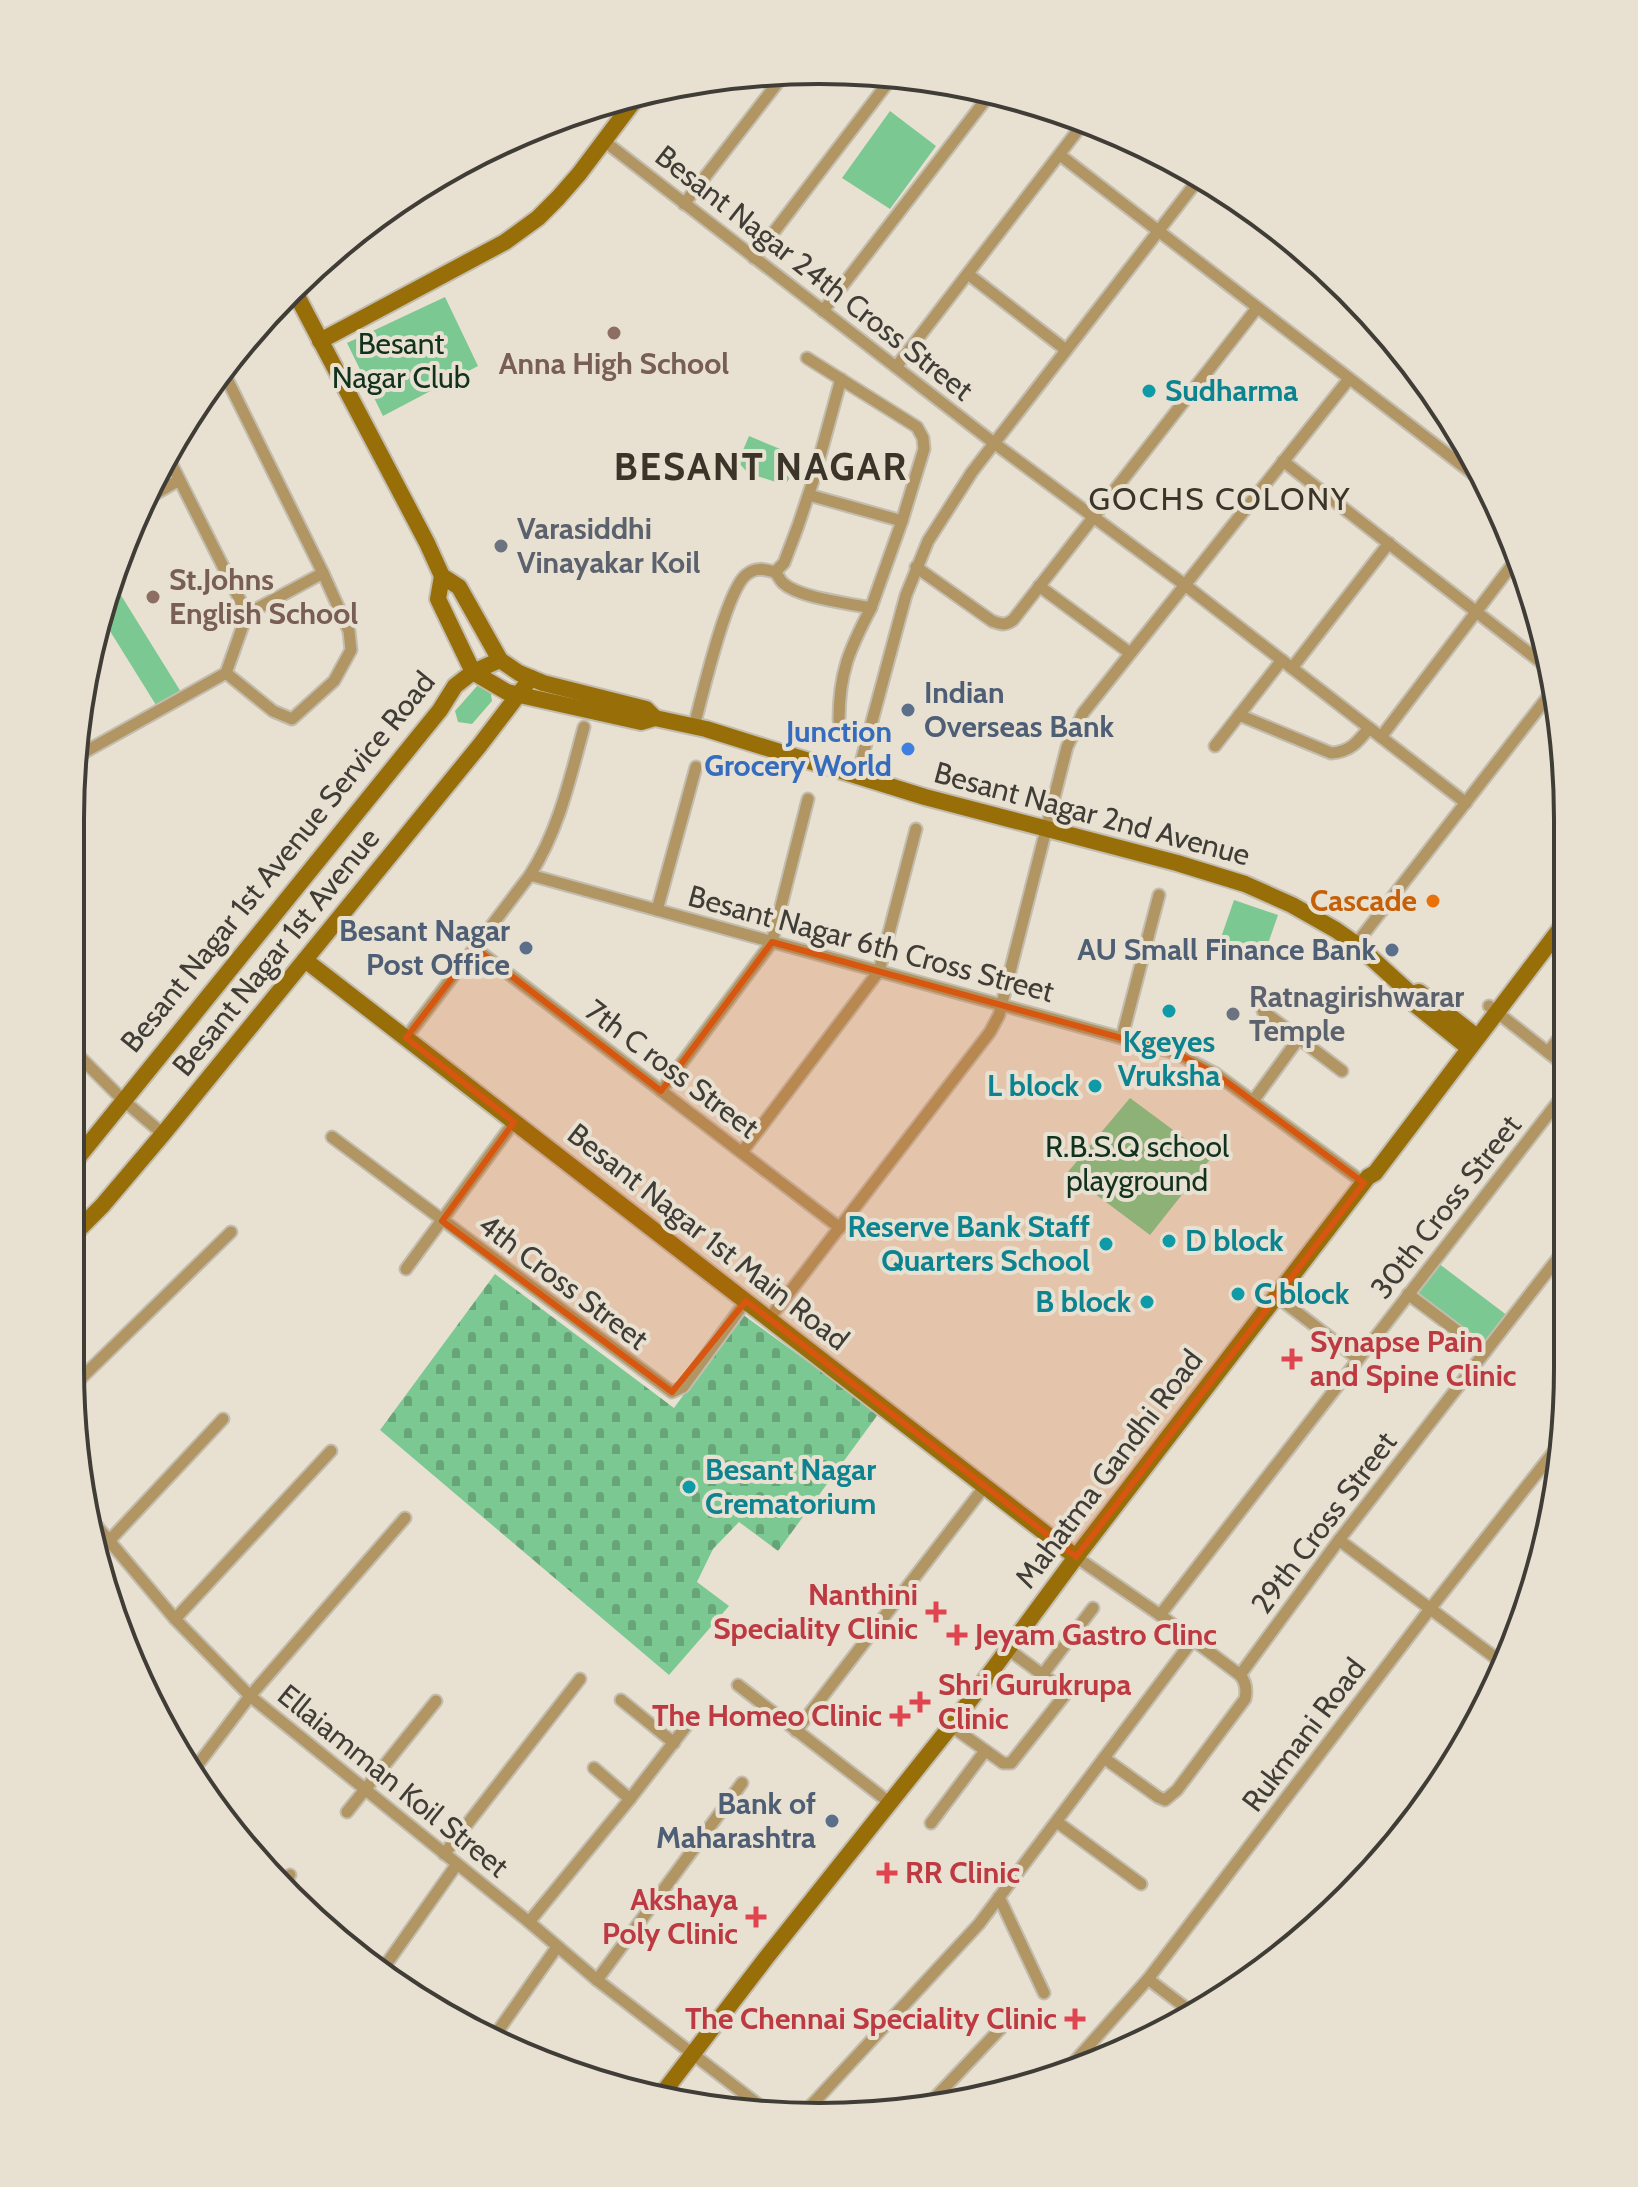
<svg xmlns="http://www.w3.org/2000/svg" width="1638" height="2187" viewBox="0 0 1638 2187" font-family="Cabin,sans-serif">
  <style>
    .green { fill: #7cc892 }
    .cemetery { fill: url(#cemetery-stones) }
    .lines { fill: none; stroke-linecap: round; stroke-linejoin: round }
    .street-casing { stroke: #c3bdb0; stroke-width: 15 }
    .secondary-casing { stroke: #c3bdb0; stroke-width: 20 }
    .street { stroke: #b19562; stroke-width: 11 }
    .secondary { stroke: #986e08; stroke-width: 16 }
    .marked { fill: #d75610; fill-opacity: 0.2; stroke: #d75610; stroke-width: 6; stroke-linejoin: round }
    .education-dot { fill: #8d6e63; stroke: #e8e1d2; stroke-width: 3 }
    .culture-dot { fill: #0f9aa8; stroke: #e8e1d2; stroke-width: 3 }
    .worship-dot { fill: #6b7280; stroke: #e8e1d2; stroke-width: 3 }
    .service-dot { fill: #5c6f8a; stroke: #e8e1d2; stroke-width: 3 }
    .shop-dot { fill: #3f7fe0; stroke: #e8e1d2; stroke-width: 3 }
    .food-dot { fill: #e8710a; stroke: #e8e1d2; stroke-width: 3 }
    .health-dot { fill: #e0444e; stroke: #e8e1d2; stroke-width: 3 }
    .labels { text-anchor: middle; stroke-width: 8; stroke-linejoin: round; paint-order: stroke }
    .street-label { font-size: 30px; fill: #403d37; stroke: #e8e1d2 }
    .park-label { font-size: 30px; fill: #11321d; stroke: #e8e1d2 }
    .education-label { font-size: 30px; font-weight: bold; fill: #785e54; stroke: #e8e1d2 }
    .culture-label { font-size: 30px; font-weight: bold; fill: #0d838f; stroke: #e8e1d2; text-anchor: start }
    .worship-label { font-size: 30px; font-weight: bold; fill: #5b616d; stroke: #e8e1d2; text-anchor: start }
    .service-label { font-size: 30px; font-weight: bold; fill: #4e5e75; stroke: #e8e1d2; text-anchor: end }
    .shop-label { font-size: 30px; font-weight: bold; fill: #366cbe; stroke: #e8e1d2; text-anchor: end }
    .food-label { font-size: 30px; font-weight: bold; fill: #c56008; stroke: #e8e1d2; text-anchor: end }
    .health-label { font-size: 30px; font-weight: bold; fill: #be3a42; stroke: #e8e1d2; text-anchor: start }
    .neighbourhood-label { font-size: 32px; letter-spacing: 2px; fill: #3b3529; stroke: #e8e1d2 }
    .district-label { font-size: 38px; font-weight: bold; letter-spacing: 2px; fill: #3b3529; stroke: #e8e1d2 }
    .rim { fill: none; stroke: #403d37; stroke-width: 4 }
  </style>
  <defs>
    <pattern id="cemetery-stones" width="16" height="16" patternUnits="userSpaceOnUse" patternTransform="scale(2)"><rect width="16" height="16" fill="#7cc892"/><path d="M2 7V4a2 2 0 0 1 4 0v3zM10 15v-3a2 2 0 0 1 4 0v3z" fill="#67a478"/></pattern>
  </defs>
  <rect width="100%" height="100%" fill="#e8e1d2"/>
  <!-- green -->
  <g class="green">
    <polygon points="890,111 936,146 890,209 842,178"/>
    <polygon points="445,297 478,366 383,416 347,343"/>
    <polygon points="749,436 785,451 785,459 794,473 786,483 782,484 748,473 738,462"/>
    <polygon points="114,584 181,692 156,705 100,615"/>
    <polygon points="478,685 490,688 492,701 472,724 458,722 455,711"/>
    <polygon points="1234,900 1278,915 1261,964 1217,949"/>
    <polygon points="1130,1098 1211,1158 1150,1235 1067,1173"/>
    <polygon points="1438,1263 1508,1316 1483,1348 1413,1295"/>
  </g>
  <!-- cemetery -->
  <polygon class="cemetery" points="495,1274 674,1408 742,1314 879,1413 778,1551 739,1522 713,1549 697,1582 729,1606 669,1675 380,1430"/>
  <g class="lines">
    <defs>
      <g id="street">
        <polyline points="611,101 626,112"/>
        <polyline points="604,141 994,443 1185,585 1466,803"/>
        <polyline points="1060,155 1481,480"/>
        <polyline points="684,204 786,72"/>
        <polyline points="754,258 893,76"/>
        <polyline points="968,274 1066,350"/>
        <polyline points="823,311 990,94"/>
        <polyline points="807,358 917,427 923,438 924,449 902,521 871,608"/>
        <polyline points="896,367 1085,121"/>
        <polyline points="224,373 323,573 349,631 351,650 334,681 292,719 273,711 226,673"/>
        <polyline points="1283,461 1547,667"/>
        <polyline points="155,494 179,480"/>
        <polyline points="809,495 902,521"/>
        <path d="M916 567 992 621C1000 624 1005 626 1013 620L1257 308"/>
        <polyline points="775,572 784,563 798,526 814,478 841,379"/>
        <polyline points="1039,586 1130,653"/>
        <polyline points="247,614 323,573"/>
        <polyline points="1292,668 1389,543"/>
        <path d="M1239 715 1331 753C1350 752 1358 742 1369 728"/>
        <path d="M694 726C702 697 726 591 746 575 755 567 764 569 775 572 778 575 779 579 783 583 799 598 848 603 871 608 849 650 839 673 839 720"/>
        <polyline points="1381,737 1518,557"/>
        <polyline points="1215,746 1282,660"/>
        <polyline points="74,758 226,673 247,614 170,461"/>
        <polyline points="857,777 906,595 928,541 972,472 1201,176"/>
        <polyline points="530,875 1176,1053 1216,1074 1364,1183"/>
        <polyline points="657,910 696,767"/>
        <polyline points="1356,944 1553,690"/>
        <polyline points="475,948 840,1228"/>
        <polyline points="1489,1006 1564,1065"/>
        <polyline points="1263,1011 1342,1071"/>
        <polyline points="1122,1037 1159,895"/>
        <path d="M406 1038 530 875C559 830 570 778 584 727"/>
        <polyline points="71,1048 123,1100 163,1134"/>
        <polyline points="1548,1052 1564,1032"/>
        <polyline points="661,1091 772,942 808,799"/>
        <polyline points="1253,1101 1299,1038"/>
        <polyline points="332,1137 672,1392 683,1387 746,1301"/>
        <polyline points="742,1152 879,971 916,829"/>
        <polyline points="406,1269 514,1122"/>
        <polyline points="1408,1294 1485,1352"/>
        <polyline points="1276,1296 1358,1359"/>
        <polyline points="769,1319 990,1032 999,1015 1067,747 1083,713 1349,379"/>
        <polyline points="72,1387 231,1232"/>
        <polyline points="90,1518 175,1619 250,1696 529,1922 597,1980 764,2109"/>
        <polyline points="1339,1540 1501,1662"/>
        <polyline points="109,1541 223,1419"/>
        <path d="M1076 1557 1160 1615 1240 1675C1246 1682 1247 1690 1245 1699L1177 1790 1165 1800 1158 1797 1104 1758"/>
        <polyline points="1160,1615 1564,1094"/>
        <polyline points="175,1619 331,1451"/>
        <polyline points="1043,1674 1093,1608"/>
        <polyline points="1240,1675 1339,1540 1565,1249"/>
        <polyline points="738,1685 890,1803"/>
        <polyline points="621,1700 674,1743"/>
        <polyline points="951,1726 1003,1763 1011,1763 1064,1696 1062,1689 1009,1650"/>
        <polyline points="796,1731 985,1486"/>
        <polyline points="594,1768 630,1799"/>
        <polyline points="193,1771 250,1696 405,1518"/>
        <polyline points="347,1812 436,1701"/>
        <polyline points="1057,1822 1141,1884"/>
        <polyline points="931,1823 985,1751"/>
        <polyline points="444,1854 580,1679"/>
        <polyline points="281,1887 290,1875"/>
        <polyline points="999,1897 1044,1993"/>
        <polyline points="529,1922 630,1799 687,1725"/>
        <polyline points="385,1966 457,1864"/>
        <polyline points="1148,1979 1190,2011"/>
        <polyline points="597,1980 742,1783"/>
        <polyline points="498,2031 557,1947"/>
        <polyline points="1068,2069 1148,1979 1430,1609 1563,1440"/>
        <polyline points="932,2101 1001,2028"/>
        <polyline points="806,2111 979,1924 1192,1641"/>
      </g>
      <g id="secondary">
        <polyline points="297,296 427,543 442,576 459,587 500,660 519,673 543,683 646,709 655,718"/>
        <polyline points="320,341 505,242 538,218 558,198 579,174 640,93"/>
        <polyline points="442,576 438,599 473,672 507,692 641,722 655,718 706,729 925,797 1177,863 1245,884 1292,905 1336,930 1356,944 1411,994 1419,992 1477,1037"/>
        <polyline points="305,960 1076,1557"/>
        <polyline points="1411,994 1412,1002 1469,1048"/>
        <polyline points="71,1166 440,710 455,686 473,672 500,660"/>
        <polyline points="70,1238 102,1206 163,1134 480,745 531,678"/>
        <polyline points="659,2098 766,1958 951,1726 1076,1557 1368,1177 1375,1173 1563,925"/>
      </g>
    </defs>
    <!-- street casing -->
    <use href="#street" class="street-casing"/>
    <!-- secondary casing -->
    <use href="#secondary" class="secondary-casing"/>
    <!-- street -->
    <use href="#street" class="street"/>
    <!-- secondary -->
    <use href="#secondary" class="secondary"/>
  </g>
  <!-- marked area -->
  <path class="marked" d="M772 942 1176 1053 1216 1074 1364 1183 1076 1557 746 1301 672 1392 442 1221 514 1122 406 1038 475 948 661 1091Z"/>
  <!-- markers -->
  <g class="education-dot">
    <circle cx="614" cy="333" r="8"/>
    <circle cx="153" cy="597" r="8"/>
  </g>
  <g class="culture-dot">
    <circle cx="1149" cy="391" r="8"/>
    <circle cx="1169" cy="1011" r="8"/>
    <circle cx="1095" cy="1086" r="8"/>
    <circle cx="1169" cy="1241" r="8"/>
    <circle cx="1106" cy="1244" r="8"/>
    <circle cx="1238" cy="1294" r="8"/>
    <circle cx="1147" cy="1302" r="8"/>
    <circle cx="689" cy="1487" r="8"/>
  </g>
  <g class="worship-dot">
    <circle cx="501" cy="546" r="8"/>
    <circle cx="1233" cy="1014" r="8"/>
  </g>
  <g class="service-dot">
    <circle cx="908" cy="710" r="8"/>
    <circle cx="526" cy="948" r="8"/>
    <circle cx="1392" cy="950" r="8"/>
    <circle cx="832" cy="1821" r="8"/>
  </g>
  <circle class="shop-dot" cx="908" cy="749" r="8"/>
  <circle class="food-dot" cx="1433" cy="901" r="8"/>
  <g class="health-dot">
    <path d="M1288 1347h8v8h8v8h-8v8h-8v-8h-8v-8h8z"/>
    <path d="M932 1600h8v8h8v8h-8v8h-8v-8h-8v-8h8z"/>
    <path d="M953 1623h8v8h8v8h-8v8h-8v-8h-8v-8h8z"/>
    <path d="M916 1690h8v8h8v8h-8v8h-8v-8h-8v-8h8z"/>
    <path d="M896 1704h8v8h8v8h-8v8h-8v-8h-8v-8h8z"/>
    <path d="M883 1861h8v8h8v8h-8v8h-8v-8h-8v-8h8z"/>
    <path d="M752 1905h8v8h8v8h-8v8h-8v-8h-8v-8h8z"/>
    <path d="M1071 2007h8v8h8v8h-8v8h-8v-8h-8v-8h8z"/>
  </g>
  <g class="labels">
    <!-- street labels -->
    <g class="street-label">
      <text transform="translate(814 273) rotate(38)" y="10">Besant Nagar 24th Cross Street</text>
      <text transform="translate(1092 814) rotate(15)" y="10">Besant Nagar 2nd Avenue</text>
      <text transform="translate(278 862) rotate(-51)" y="10">Besant Nagar 1st Avenue Service Road</text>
      <text transform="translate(871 944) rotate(15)" y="10">Besant Nagar 6th Cross Street</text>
      <text transform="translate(276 952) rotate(-51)" y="10">Besant Nagar 1st Avenue</text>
      <text transform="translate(672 1069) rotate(37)" y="10">7th C ross Street</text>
      <text transform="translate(1446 1207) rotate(-52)" y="10">30th Cross Street</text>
      <text transform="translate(708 1237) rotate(38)" y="10">Besant Nagar 1st Main Road</text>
      <text transform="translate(563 1282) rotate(37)" y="10">4th Cross Street</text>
      <text transform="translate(1109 1469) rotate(-53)" y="10">Mahatma Gandhi Road</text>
      <text transform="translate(1324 1523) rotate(-53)" y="10">29th Cross Street</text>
      <text transform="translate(1304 1735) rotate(-53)" y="10">Rukmani Road</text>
      <text transform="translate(393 1781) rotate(39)" y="10">Ellaiamman Koil Street</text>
    </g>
    <!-- park labels -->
    <g class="park-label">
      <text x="401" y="354">Besant<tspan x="401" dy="34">Nagar Club</tspan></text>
      <text x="1137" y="1157">R.B.S.Q school<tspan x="1137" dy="34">playground</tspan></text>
    </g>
    <!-- education labels -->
    <g class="education-label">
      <text x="614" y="374">Anna High School</text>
      <text x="169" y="590" text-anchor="start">St.Johns<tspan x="169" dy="34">English School</tspan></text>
    </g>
    <!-- culture labels -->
    <g class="culture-label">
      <text x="1165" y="401">Sudharma</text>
      <text x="1169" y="1052" text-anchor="middle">Kgeyes<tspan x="1169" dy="34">Vruksha</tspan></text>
      <text x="1079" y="1096" text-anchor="end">L block</text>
      <text x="1090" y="1237" text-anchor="end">Reserve Bank Staff<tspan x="1090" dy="34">Quarters School</tspan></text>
      <text x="1185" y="1251">D block</text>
      <text x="1254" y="1304">C block</text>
      <text x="1131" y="1312" text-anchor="end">B block</text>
      <text x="705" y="1480">Besant Nagar<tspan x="705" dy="34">Crematorium</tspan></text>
    </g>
    <!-- worship labels -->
    <g class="worship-label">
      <text x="517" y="539">Varasiddhi<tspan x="517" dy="34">Vinayakar Koil</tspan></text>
      <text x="1249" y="1007">Ratnagirishwarar<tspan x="1249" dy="34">Temple</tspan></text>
    </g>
    <!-- service labels -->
    <g class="service-label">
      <text x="924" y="703" text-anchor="start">Indian<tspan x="924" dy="34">Overseas Bank</tspan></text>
      <text x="510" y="941">Besant Nagar<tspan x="510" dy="34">Post Office</tspan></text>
      <text x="1376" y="960">AU Small Finance Bank</text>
      <text x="816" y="1814">Bank of<tspan x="816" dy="34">Maharashtra</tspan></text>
    </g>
    <!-- shop labels -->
    <g class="shop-label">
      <text x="892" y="742">Junction<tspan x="892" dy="34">Grocery World</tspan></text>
    </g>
    <!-- food labels -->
    <g class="food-label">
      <text x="1417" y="911">Cascade</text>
    </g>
    <!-- health labels -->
    <g class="health-label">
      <text x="1310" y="1352">Synapse Pain<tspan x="1310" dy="34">and Spine Clinic</tspan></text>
      <text x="918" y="1605" text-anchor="end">Nanthini<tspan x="918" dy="34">Speciality Clinic</tspan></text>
      <text x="975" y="1645">Jeyam Gastro Clinc</text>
      <text x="938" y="1695">Shri Gurukrupa<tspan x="938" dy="34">Clinic</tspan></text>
      <text x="882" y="1726" text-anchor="end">The Homeo Clinic</text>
      <text x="905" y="1883">RR Clinic</text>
      <text x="738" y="1910" text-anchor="end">Akshaya<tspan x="738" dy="34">Poly Clinic</tspan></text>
      <text x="1057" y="2029" text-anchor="end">The Chennai Speciality Clinic</text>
    </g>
    <!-- neighbourhood labels -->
    <g class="neighbourhood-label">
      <text x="1220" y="510">GOCHS COLONY</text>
    </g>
    <!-- district labels -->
    <g class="district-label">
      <text x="761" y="480">BESANT NAGAR</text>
    </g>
  </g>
  <!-- crop -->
  <path d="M0 0H1638V2187H0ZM819 84H819A735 735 0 0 1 1554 819V1368A735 735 0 0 1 819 2103H819A735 735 0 0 1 84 1368V819A735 735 0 0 1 819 84Z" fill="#e8e1d2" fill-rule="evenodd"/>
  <path class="rim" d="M819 84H819A735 735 0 0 1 1554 819V1368A735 735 0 0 1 819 2103H819A735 735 0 0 1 84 1368V819A735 735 0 0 1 819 84Z"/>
</svg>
